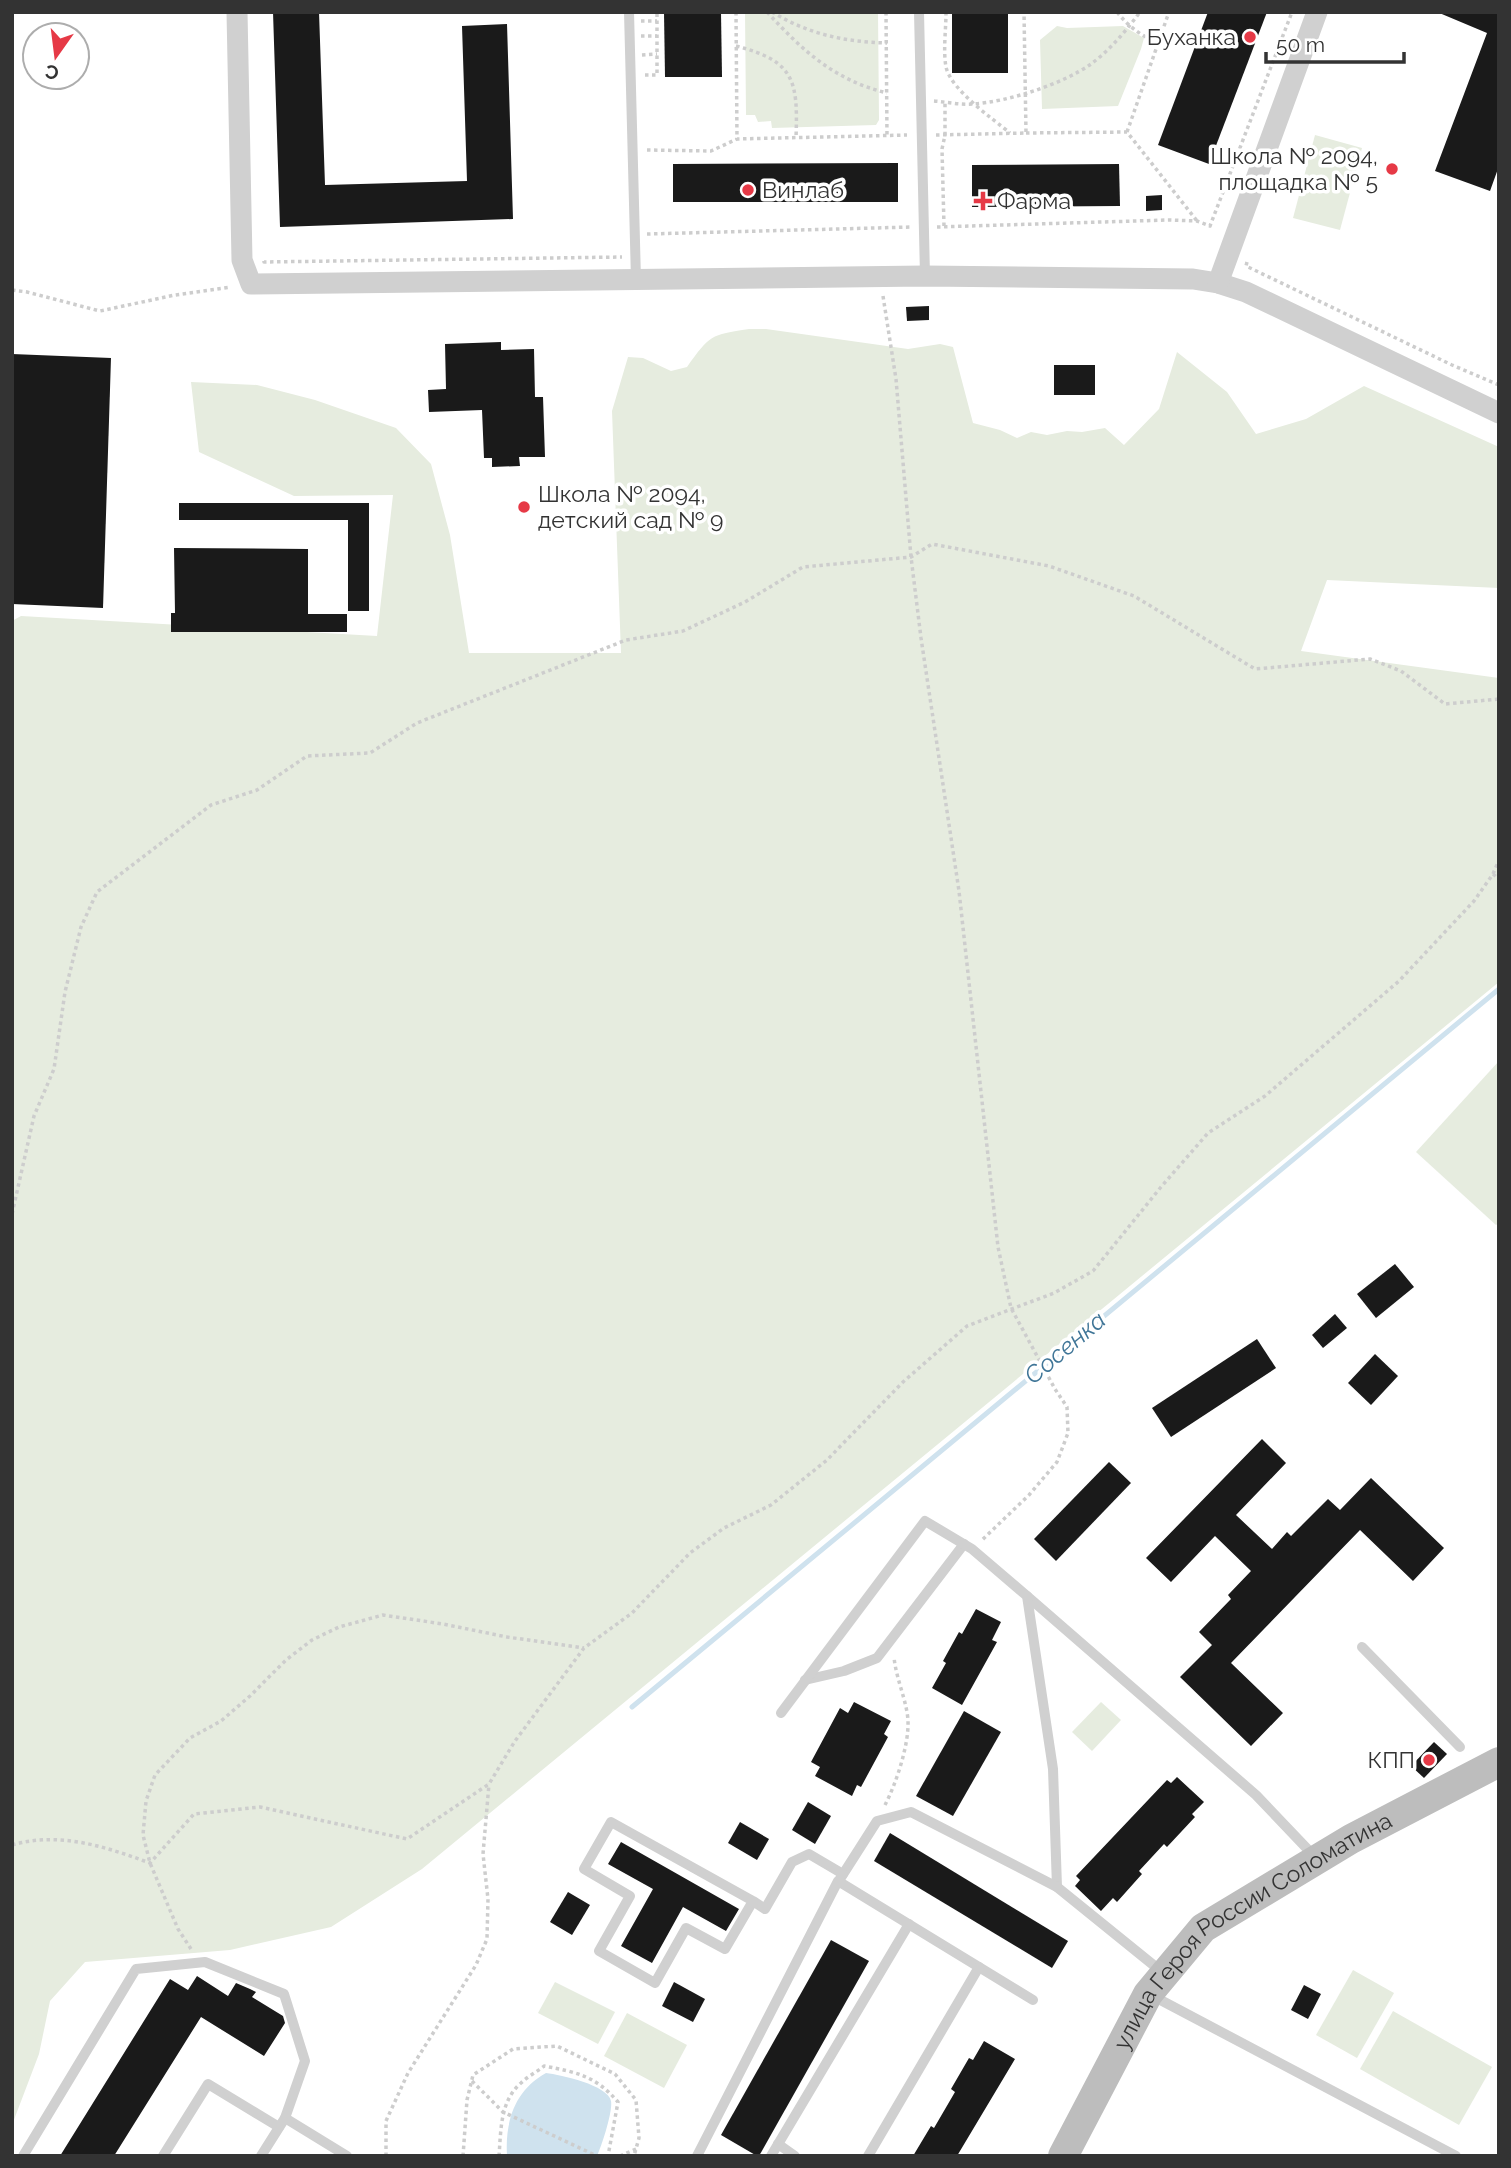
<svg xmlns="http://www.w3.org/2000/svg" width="1511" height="2168" viewBox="0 0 1511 2168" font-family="Raleway,sans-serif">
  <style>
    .green { fill: #e6ecdf }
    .water { fill: #cfe2ee }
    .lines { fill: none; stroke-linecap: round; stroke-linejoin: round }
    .stream { stroke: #cfe2ee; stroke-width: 5 }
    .building { fill: #1a1a1a }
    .path { stroke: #cdcdcd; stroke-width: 3.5; stroke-dasharray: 3.5 3.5; stroke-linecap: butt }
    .lane { stroke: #d0d0d0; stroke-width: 10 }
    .street { stroke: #d0d0d0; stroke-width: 21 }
    .secondary { stroke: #bdbdbd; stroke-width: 30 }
    .poi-dot { fill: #e63946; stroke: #fff; stroke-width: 2.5 }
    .labels { text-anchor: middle; stroke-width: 7; stroke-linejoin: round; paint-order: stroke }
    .poi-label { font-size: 23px; fill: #333; stroke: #fff; text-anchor: end }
    .street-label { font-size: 23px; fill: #333; stroke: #fff }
    .water-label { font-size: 24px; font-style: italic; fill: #3f7597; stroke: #fff }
  </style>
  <rect width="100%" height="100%" fill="#fff"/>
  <!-- green -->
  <g class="green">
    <polygon points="745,12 878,12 879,120 876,125 772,128 771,121 758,122 755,115 746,115"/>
    <polygon points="1057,26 1067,28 1123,26 1144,38 1141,49 1118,106 1042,109 1040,40"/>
    <polygon points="1315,135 1362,148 1340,230 1293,218"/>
    <path d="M749 329H766L908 349 940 344 953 347 973 423 1000 430 1017 438 1031 432 1047 435 1067 431 1082 432 1105 428 1124 445 1159 409 1177 352 1227 392 1256 434 1306 419 1364 386 1499 447V588L1327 580 1301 651 1499 678V982L422 1869 331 1927 230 1950 85 1962 50 2001 39 2054 12 2125V621L21 616 377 636 393 495 294 496 199 452 191 382 257 385 315 400 396 428 431 464 450 535 469 653H621L612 411 628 357 643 358 671 371 687 367C710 335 710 335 749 329Z"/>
    <polygon points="1499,1061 1499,1223 1496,1225 1416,1152"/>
    <polygon points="1101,1702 1121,1720 1092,1751 1072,1732"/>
    <polygon points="1353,1970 1394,1993 1357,2058 1316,2035"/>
    <polygon points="555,1982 615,2012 598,2044 538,2013"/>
    <polygon points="1393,2011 1492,2067 1459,2125 1360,2069"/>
    <polygon points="627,2013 687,2045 664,2088 604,2056"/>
  </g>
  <!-- water -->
  <path class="water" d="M546 2073C561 2075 608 2085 611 2101 613 2111 602 2145 597 2156H507C505 2122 514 2091 546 2073Z"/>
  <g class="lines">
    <!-- stream -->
    <polyline class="stream" points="632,1707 1499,989"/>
  </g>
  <!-- building -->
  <g class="building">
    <polygon points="273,12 319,12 325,185 467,181 462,26 507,24 513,219 280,227"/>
    <polygon points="664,12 721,12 722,77 665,77"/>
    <rect x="952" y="12" width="56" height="61"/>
    <polygon points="1208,12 1267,12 1209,164 1158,145"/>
    <polygon points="1437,12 1499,12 1499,166 1490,191 1435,171 1487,33"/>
    <polygon points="898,163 898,202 673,202 673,164"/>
    <polygon points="1119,164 1120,206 972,207 972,165"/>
    <polygon points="1162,195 1162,210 1146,211 1146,196"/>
    <polygon points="929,306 929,320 907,321 906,307"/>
    <polygon points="501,342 501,350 534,349 535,397 543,397 545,457 519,457 520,466 492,467 492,458 484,458 482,410 429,412 428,390 446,389 445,344"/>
    <polygon points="12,354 111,358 103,608 12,604"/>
    <rect x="1054" y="365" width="41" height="30"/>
    <polygon points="179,503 369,503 369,611 348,611 348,520 179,520"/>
    <polygon points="174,548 308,549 308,614 347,614 347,632 171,632 171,613 175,613"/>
    <polygon points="1395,1264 1414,1287 1376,1318 1357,1294"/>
    <polygon points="1335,1314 1347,1328 1323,1348 1312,1335"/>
    <polygon points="1257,1339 1276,1368 1171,1437 1152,1408"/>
    <polygon points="1375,1354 1398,1376 1371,1405 1348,1383"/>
    <polygon points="1262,1439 1286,1463 1236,1515 1272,1549 1287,1532 1291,1536 1328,1499 1340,1510 1371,1478 1444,1548 1413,1581 1360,1530 1231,1663 1283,1713 1251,1746 1180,1677 1212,1645 1199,1632 1231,1599 1228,1595 1251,1571 1215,1536 1171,1582 1146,1558"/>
    <polygon points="1109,1462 1131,1483 1056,1561 1034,1539"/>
    <polygon points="976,1609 1001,1622 992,1640 997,1642 962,1705 932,1688 946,1663 943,1661 959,1632 962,1634"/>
    <polygon points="854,1702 891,1721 884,1734 888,1737 861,1787 857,1785 852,1796 815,1776 820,1767 811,1762 840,1708 848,1713"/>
    <polygon points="964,1711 1001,1732 953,1816 916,1796"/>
    <polygon points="1434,1742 1447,1754 1424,1778 1411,1766"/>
    <polygon points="1177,1777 1204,1802 1192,1814 1195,1817 1167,1847 1164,1844 1139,1871 1142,1874 1117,1902 1113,1898 1101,1911 1075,1886 1080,1880 1076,1876 1167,1780 1171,1783"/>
    <polygon points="808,1802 831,1816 815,1844 792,1830"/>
    <polygon points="740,1822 769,1839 757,1860 728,1843"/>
    <polygon points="890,1833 1068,1941 1052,1968 874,1861"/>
    <polygon points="621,1842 739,1909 726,1931 683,1907 652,1963 621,1946 653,1889 608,1864"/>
    <polygon points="568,1892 590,1905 572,1935 550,1922"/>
    <polygon points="831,1940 869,1961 759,2156 757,2156 721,2135"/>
    <polygon points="197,1976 228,1996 236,1983 250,1989 256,1992 252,1997 283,2016 285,2023 264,2056 201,2017 114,2156 60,2156 170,1979 188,1990"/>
    <polygon points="674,1982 705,1999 693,2022 662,2006"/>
    <polygon points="1304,1985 1321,1994 1308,2019 1291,2010"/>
    <polygon points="984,2041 1015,2059 957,2156 913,2156 931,2126 934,2128 955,2092 951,2089 969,2058 973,2060"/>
  </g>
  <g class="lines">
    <!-- path -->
    <g class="path">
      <polyline points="736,12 737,139 907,135"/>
      <path d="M767 12C803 51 834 80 887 93"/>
      <path d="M772 12C808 34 845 42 887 43"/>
      <polyline points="886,12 887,136"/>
      <path d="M946 12C946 30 943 50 946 67 951 90 993 119 1010 133"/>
      <path d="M1117 12C1129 27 1141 36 1159 43"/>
      <polyline points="641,21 657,21"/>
      <polyline points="641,36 657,36"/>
      <path d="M736 46C795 61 798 81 796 138"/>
      <polyline points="642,55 657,54"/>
      <polyline points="645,75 657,75 657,12"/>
      <path d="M934 101C947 102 960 105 973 104 1007 102 1063 84 1091 64 1110 50 1126 31 1140 12"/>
      <polyline points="1127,132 1169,12"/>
      <polyline points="1026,133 1127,132 1197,221"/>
      <polyline points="936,135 1026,133 1024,12"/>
      <polyline points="647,150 711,151 737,139"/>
      <polyline points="944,226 942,149 945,135 945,102"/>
      <polyline points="937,227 1168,220 1197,221 1210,226 1292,12"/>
      <polyline points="647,234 912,227"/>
      <polyline points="264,261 264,262 622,257"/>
      <polyline points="1247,262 1246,266 1452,365 1499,385"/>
      <polyline points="12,290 27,292 100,311 175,295 231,287"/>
      <polyline points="883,296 896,379 911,557 921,638 959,891 998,1247 1011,1308 1055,1389 1067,1407 1068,1433 1057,1462 1029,1495 981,1541"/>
      <polyline points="1493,874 1499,879"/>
      <polyline points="12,1214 34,1116 54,1069 65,992 81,927 97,892 211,805 257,790 307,756 370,753 417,723 626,640 683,631 745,602 803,567 911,557 932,544 1049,566 1134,596 1255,669 1370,659 1401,671 1445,704 1499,699"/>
      <path d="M885 1805C896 1784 909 1745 908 1721 907 1701 896 1679 894 1657"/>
      <path d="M12 1845C60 1831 106 1847 150 1863L194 1814 260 1807 407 1839 489 1784 515 1741 584 1648 632 1613 690 1553 724 1528 771 1505 827 1460 903 1382 967 1326 1054 1293 1093 1271 1161 1187 1208 1133 1265 1096 1399 981 1474 901 1493 874 1499 860"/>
      <polyline points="191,1949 178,1929 150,1863 143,1835 146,1801 155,1775 190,1738 221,1721 250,1696 286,1660 312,1640 339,1627 383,1615 443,1624 507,1637 584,1648"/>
      <polyline points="472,2081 503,2112 597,2156"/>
      <polyline points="386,2156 386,2121 408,2073 476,1965 487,1939 488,1899 483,1854 489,1784"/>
      <polyline points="463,2156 467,2100 473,2075 513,2049 557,2046 615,2074 636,2100 639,2138 634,2156"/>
      <path d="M499 2156C501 2130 500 2101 521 2083 528 2076 537 2072 544 2066 576 2072 596 2076 618 2102L608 2156"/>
      <polyline points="620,2156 636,2149"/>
    </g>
    <!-- lane -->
    <g class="lane">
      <polyline points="629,12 636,280"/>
      <polyline points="919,12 925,276"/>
      <polyline points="1027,1596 1256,1795 1315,1857"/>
      <polyline points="1362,1647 1460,1747"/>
      <polyline points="805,1680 844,1671 877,1658 964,1544"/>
      <polyline points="781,1713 925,1521 972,1549 1027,1596 1053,1769 1057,1887"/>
      <polyline points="840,1879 877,1821 911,1812 1057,1887 1162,1972"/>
      <polyline points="753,1901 725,1949 686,1928 655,1983 599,1951 630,1896 584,1869 611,1822 753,1901 765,1909 792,1862 809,1854 843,1874"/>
      <polyline points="1151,1995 1456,2156"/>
      <polyline points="285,2118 347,2156"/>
      <polyline points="778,2144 795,2156"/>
      <polyline points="23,2156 136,1969 205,1962 284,1994 305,2061 285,2118 261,2156"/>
      <polyline points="163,2156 208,2084 279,2127"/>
      <polyline points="697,2156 838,1881 1033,2000"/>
      <polyline points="771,2156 909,1924"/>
      <polyline points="868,2156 979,1967"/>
    </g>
    <!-- street -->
    <g class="street">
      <polyline points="237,12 242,260 251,284 925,276 1193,279 1218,283 1246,292 1499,413"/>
      <polyline points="1218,283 1317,12"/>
    </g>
    <!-- secondary -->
    <path class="secondary" id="s1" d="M1063 2156 1148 1994 1203 1928 1351 1839 1499 1762"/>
  </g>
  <!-- markers -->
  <g class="poi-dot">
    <circle cx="1250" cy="37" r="7"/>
    <circle cx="1392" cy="169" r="7"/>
    <circle cx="748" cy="190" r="7"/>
    <path d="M979.5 190.5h7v7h7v7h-7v7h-7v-7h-7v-7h7z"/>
    <circle cx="524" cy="507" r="7"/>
    <circle cx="1429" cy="1760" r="7"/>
  </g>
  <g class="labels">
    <!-- poi labels -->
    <g class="poi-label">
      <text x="1236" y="45">Буханка</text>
      <text x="1378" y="164">Школа № 2094,<tspan x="1378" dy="26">площадка № 5</tspan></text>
      <text x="762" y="198" text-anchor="start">Винлаб</text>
      <text x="997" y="209" text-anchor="start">Фарма</text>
      <text x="538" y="502" text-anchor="start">Школа № 2094,<tspan x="538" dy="26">детский сад № 9</tspan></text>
      <text x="1415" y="1768">КПП</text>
    </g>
    <!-- street labels -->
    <g class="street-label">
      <text dy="8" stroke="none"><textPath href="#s1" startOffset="304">улица Героя России Соломатина</textPath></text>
    </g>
    <!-- water labels -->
    <g class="water-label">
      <text transform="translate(1065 1348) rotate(-40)" y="8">Сосенка</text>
    </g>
  </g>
  <!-- border -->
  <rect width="1511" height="2168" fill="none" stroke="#333333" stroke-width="28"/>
  <!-- north arrow -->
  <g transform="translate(56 56) rotate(194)"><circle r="33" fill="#ffffff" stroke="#adadad" stroke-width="2"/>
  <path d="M0-5L12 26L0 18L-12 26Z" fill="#e63946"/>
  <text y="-10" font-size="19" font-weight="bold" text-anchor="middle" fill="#333333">С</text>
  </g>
  <!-- scale -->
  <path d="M1266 52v10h138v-10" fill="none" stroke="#333333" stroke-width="3.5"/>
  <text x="1276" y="52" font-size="21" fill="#333333" stroke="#ffffff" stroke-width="5" paint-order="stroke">50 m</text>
</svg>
